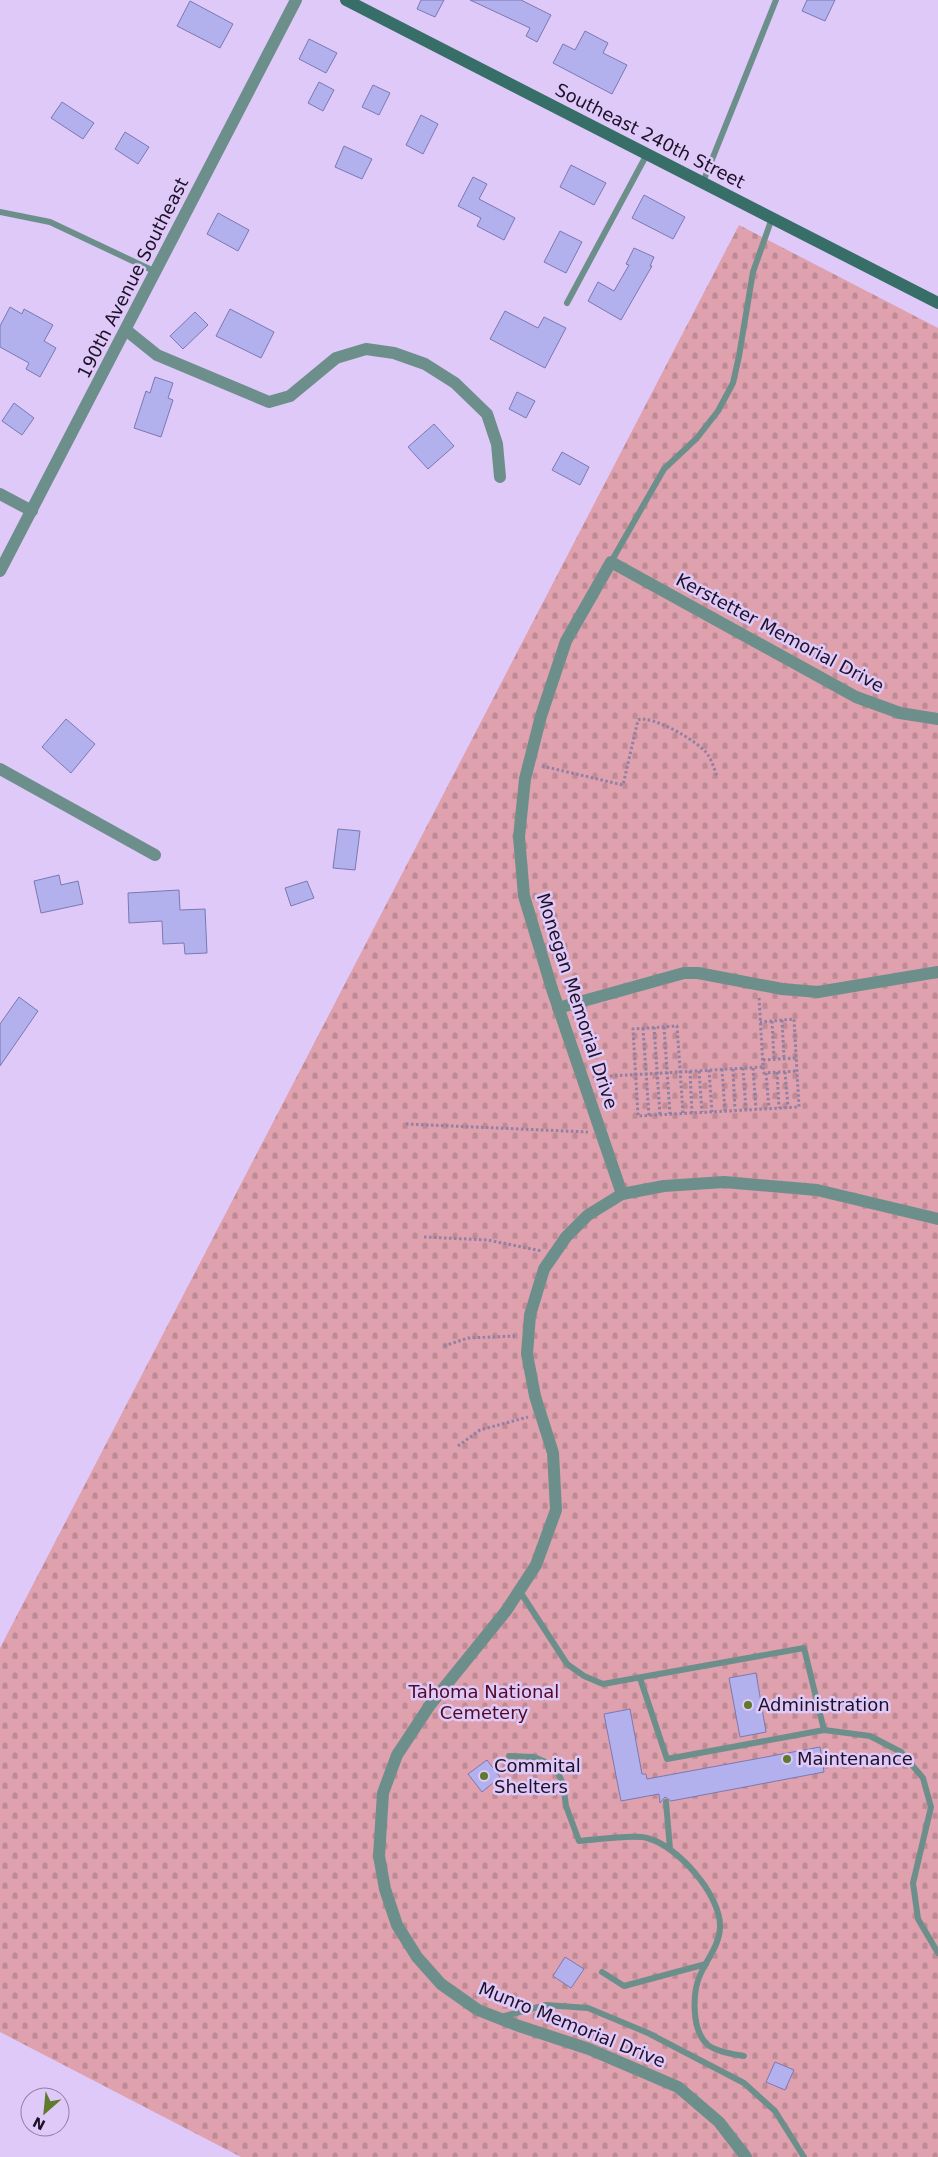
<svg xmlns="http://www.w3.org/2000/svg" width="938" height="2157" viewBox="0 0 938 2157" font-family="'DejaVu Sans',sans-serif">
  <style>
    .cemetery { fill: url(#cemetery-stones) }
    .building { fill: #b3b1ed; stroke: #7b78b1 }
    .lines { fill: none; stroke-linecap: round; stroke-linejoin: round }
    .path { stroke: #917fa4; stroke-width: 3; stroke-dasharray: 2.5 2.5; stroke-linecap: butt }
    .lane { stroke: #6d8f8b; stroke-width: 6 }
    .street { stroke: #6d8f8b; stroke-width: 12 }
    .secondary { stroke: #386e68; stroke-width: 12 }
    .poi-dot { fill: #5f7a2d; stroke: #dfc9f9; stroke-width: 2 }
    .labels { text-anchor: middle; stroke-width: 5; stroke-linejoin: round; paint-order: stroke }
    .street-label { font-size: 18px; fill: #1c1126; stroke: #dfc9f9 }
    .park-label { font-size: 18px; fill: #520a24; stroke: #dfc9f9 }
    .poi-label { font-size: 18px; fill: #1c1126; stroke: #dfc9f9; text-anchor: start }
  </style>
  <defs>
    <pattern id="cemetery-stones" width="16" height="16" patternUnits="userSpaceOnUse" patternTransform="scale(1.25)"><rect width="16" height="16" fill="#dea1ad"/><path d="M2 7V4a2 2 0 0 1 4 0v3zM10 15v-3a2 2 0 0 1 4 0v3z" fill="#be8a95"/></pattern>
  </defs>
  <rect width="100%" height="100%" fill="#dfc9f9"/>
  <!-- cemetery -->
  <polygon class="cemetery" points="739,225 938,328 938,2157 241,2157 0,2032 0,1648"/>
  <!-- building -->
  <g class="building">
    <polygon points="421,0 444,0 435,17 417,9"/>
    <polygon points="470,0 521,0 551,15 537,42 526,36 530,28"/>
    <polygon points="807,0 835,0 825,21 802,11"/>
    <polygon points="190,1 233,24 220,48 177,26"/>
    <polygon points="585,31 608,43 603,53 627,65 612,94 553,63 563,44 575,50"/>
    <polygon points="309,39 337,53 326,73 299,59"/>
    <polygon points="319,82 334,90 323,111 308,103"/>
    <polygon points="373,85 390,93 379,115 362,107"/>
    <polygon points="62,102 94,123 83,139 51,118"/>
    <polygon points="421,115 438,124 423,154 406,145"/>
    <polygon points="125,132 149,147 138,164 115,149"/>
    <polygon points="344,146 372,159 362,179 335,167"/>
    <polygon points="571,165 606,183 594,205 560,187"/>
    <polygon points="473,177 487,184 479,199 515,218 504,240 477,226 481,218 458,206"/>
    <polygon points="644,195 685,217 673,239 632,218"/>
    <polygon points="218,213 249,230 238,251 207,234"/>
    <polygon points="560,231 582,242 566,273 544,262"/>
    <polygon points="634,248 654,257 650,266 652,266 621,320 588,301 598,282 614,291 629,265 626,264"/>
    <polygon points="10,307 22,314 24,309 53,325 44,341 56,348 40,377 26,369 29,363 0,347 0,326"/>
    <polygon points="230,309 274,332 261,358 216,336"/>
    <polygon points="505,311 538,328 544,317 566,328 545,368 490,339"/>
    <polygon points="195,312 208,325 183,349 170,336"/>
    <polygon points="155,377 173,383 168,398 173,400 161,437 134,428 146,391 150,393"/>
    <polygon points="517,392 535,401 526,418 509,409"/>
    <polygon points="14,403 34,418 22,435 2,421"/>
    <polygon points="434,424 454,446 428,469 408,447"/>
    <polygon points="562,452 589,467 580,485 552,470"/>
    <polygon points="66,719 95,744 71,773 42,747"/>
    <polygon points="338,829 360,831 355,870 333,868"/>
    <polygon points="59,875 61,885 78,881 83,904 41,913 34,881"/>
    <polygon points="307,881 314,898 291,906 285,888"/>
    <polygon points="179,890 180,910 205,909 207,953 185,954 184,943 163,944 162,921 129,923 128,893"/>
    <polygon points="19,997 38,1011 0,1066 0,1024"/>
    <polygon points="756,1673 766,1732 740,1737 729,1678"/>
    <polygon points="630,1709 642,1774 646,1774 647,1779 820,1747 824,1772 671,1801 665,1797 660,1803 659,1794 621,1801 604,1714"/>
    <polygon points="487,1760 500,1777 482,1792 468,1774"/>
    <polygon points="565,1957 584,1969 571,1988 553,1976"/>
    <polygon points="775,2062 794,2070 785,2090 766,2082"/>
  </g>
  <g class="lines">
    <!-- path -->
    <g class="path">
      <path d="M542 766 623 785 638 720C651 714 700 742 708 755 712 761 715 770 717 777"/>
      <polyline points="782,1020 784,1058"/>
      <polyline points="772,1021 774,1059"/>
      <polyline points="654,1027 660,1115"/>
      <polyline points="664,1027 670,1114"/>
      <polyline points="643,1028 649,1116"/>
      <polyline points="763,1060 796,1058"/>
      <polyline points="763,1067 764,1073 797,1071"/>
      <polyline points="743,1068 746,1110"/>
      <polyline points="753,1068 756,1109"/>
      <polyline points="722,1069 725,1111"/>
      <polyline points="733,1069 735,1110"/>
      <polyline points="709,1070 712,1112"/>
      <polyline points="690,1071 692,1113"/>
      <polyline points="699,1071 702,1112"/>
      <polyline points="777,1072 779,1108"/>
      <polyline points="785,1072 788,1107"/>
      <polyline points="766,1073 769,1108"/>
      <polyline points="595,1077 763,1067 759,997"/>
      <polyline points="683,1113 677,1026 633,1029 638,1116 799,1107 794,1019 760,1022"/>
      <polyline points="406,1124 588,1132"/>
      <polyline points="424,1237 488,1240 542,1251"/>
      <polyline points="444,1346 468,1338 515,1336"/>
      <polyline points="458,1446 480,1430 528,1417"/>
    </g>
    <!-- lane -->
    <g class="lane">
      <polyline points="703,182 776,0"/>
      <polyline points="0,212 50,222 156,272"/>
      <polyline points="567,303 647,154"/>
      <polyline points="611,562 664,469 697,438 718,411 733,383 739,356 753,272 772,218"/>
      <polyline points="519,1590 567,1664 584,1676 603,1684 804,1648 824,1730"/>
      <polyline points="640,1678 667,1759 824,1730 870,1736 901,1752 923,1778 931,1807 913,1883 918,1919 938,1953"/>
      <path d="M509 1756 534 1757 555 1766 563 1784 566 1806 579 1841C596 1840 632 1834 647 1838 677 1845 722 1896 720 1928 719 1945 708 1958 701 1973 692 1991 691 2031 708 2045 717 2052 733 2054 744 2056"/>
      <polyline points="666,1802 670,1849"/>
      <polyline points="602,1972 624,1986 706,1964"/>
      <polyline points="501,2017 546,2005 588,2008 648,2033 744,2083 775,2111 804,2157"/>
    </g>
    <!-- street -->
    <g class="street">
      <polyline points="126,330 157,355 269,402 290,396 336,358 366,349 394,353 425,364 455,383 487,414 497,444 500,477"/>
      <polyline points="0,494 32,511"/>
      <polyline points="0,571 296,0"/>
      <polyline points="0,769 155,855"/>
      <polyline points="558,1008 684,973 698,973 782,989 818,992 938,972"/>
      <polyline points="622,1194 552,989 524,896 519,837 525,779 541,716 566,641 611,562 856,697 900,713 938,719"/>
      <polyline points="746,2157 719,2122 678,2087 589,2049 519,2026 478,2010 441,1984 417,1957 397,1925 385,1889 379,1856 383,1793 397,1755 430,1705 506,1611 536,1565 556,1510 553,1453 535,1396 527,1354 530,1315 544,1269 566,1237 588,1215 622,1194 664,1186 724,1182 817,1190 938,1219"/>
    </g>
    <!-- secondary -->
    <polyline class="secondary" points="346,0 938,303"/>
  </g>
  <!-- markers -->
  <g class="poi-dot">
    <circle cx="748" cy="1705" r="5"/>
    <circle cx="787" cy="1759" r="5"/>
    <circle cx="484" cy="1776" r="5"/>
  </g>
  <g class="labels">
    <!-- street labels -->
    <g class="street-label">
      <text transform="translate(650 136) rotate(27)" y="6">Southeast 240th Street</text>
      <text transform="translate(133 278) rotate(-63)" y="6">190th Avenue Southeast</text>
      <text transform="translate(780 633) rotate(28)" y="6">Kerstetter Memorial Drive</text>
      <text transform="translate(577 1001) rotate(72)" y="6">Monegan Memorial Drive</text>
      <text transform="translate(572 2025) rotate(22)" y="6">Munro Memorial Drive</text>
    </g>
    <!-- park labels -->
    <g class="park-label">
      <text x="484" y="1698">Tahoma National<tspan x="484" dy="21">Cemetery</tspan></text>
    </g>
    <!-- poi labels -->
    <g class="poi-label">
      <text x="758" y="1711">Administration</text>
      <text x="797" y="1765">Maintenance</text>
      <text x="494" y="1772">Commital<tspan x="494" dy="21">Shelters</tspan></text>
    </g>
  </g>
  <!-- north arrow -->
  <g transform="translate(45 2112) rotate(207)"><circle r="24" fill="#dfc9f9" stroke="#917fa5"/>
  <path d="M0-4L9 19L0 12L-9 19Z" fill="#5f7a2d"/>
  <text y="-8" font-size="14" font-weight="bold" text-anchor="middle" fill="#1c1126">N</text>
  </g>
</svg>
